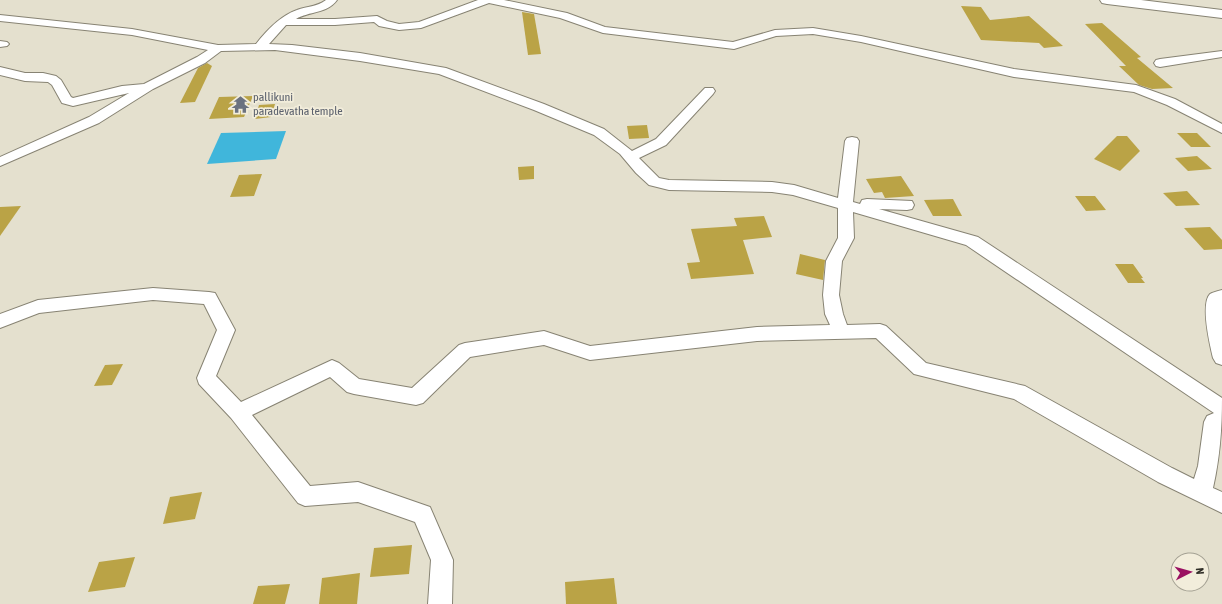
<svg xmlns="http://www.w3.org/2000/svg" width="1222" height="604" viewBox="0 0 1222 604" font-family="'Asap Condensed',sans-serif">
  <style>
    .water { fill: #40b6db }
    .building { fill: #baa346 }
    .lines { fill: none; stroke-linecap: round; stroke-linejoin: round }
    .minor-casing { stroke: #878373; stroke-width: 2 }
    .secondary-casing { stroke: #878373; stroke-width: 2 }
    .minor { fill: #fff; fill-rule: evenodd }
    .secondary { fill: #fff; fill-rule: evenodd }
    .labels { text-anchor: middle; stroke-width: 3.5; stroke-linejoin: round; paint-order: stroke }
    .far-worship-label { font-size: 12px; fill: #5b616d; stroke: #f2eddb; text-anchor: start }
  </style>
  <rect width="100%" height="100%" fill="#e4e0ce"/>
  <!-- water -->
  <polygon class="water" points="286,131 276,159 207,164 221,133"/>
  <!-- building -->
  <g class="building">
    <polygon points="961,6 981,7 990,20 1029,16 1063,46 1044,48 1039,43 981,40"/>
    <polygon points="522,12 534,14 541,54 528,55"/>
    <polygon points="1102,23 1141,57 1137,58 1173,88 1152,89 1139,85 1119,66 1126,66 1085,24"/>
    <polygon points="207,63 212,66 195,102 180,103 198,68"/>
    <polygon points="253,96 244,117 209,119 219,97"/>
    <polygon points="275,104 271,117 255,119 259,105"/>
    <polygon points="647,125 649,138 629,139 627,126"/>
    <polygon points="1177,133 1197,133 1211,147 1191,147"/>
    <polygon points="1117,136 1127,136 1140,151 1120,171 1094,159"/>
    <polygon points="1197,156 1212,169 1188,171 1175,158"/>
    <polygon points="534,166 534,179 519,180 518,167"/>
    <polygon points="262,174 254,196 230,197 239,175"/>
    <polygon points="901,176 914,196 885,198 882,192 874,193 866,179"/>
    <polygon points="1187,191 1200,205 1176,206 1163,193"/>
    <polygon points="1075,196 1095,196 1106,210 1086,211"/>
    <polygon points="953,199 962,216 933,216 924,200"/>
    <polygon points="21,206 0,236 0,207"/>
    <polygon points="764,216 772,237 743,240 754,274 691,279 687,263 700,262 691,229 737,226 734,218"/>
    <polygon points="1210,227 1222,240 1222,249 1204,250 1184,228"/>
    <polygon points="800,254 825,260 823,280 796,274"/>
    <polygon points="1115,264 1133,264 1143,278 1141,278 1145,283 1128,283"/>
    <polygon points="123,364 112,385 94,386 105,365"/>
    <polygon points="202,492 195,519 163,524 170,497"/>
    <polygon points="412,545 409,574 370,577 374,548"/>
    <polygon points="135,557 125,587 88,592 99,562"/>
    <polygon points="360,573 357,604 319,604 322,578"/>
    <polygon points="614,578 617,604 566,604 565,582"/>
    <polygon points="290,584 285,604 253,604 258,586"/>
  </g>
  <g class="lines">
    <defs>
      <g id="minor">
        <path d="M326 0H337C327 14 309 11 296 19H335L377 16 387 21 399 24 419 22 478 0H504L567 13 605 27 733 42 775 30 813 28 861 36 1014 69 1136 85 1175 99 1222 124V133L1167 105 1134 92 1014 77 861 42 813 34 776 36 734 49 603 33 560 18 489 3 421 28 399 30 379 26 374 22 335 25H286L269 44 292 45 360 53 446 68 544 104 604 129 632 151 656 139 705 88H713L715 91 713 94 666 145 639 158 659 178 669 180 772 182 794 185 838 198 845 141 847 138 852 137 857 138 859 141 853 202 860 204 862 200 867 199 912 201 914 205 912 209 907 210 879 209 978 237 1222 398C1222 429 1220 457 1213 488L1222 492V513L1158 482 1014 399 914 374 876 338 757 341 590 360 544 345 470 357 423 403 416 405 354 394 347 392 330 377 252 415 310 486 358 482 430 507 453 560 452 604H428L431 560 415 522 358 502 305 506 298 503 231 418 199 384 197 378 217 330 204 304 153 300 39 313 0 328V314L38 300 153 288 209 292 215 293 235 330 216 376 241 402 332 360 339 363 359 379 412 388 459 345 465 343 544 331 590 346 757 327 830 325 825 314 823 295 826 261 838 238V208L793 195 772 192 669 190 649 185 636 173 620 154 594 135 534 110 439 74 360 61 275 50 221 51 205 63 153 89 99 123 0 166V157L89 117 129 93 73 106 62 103 52 85 48 82 25 81 0 75V67L25 73H43L56 76 61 80 71 97 73 98 122 86 144 84 197 57 208 50 132 35 0 21V15L132 29 218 45 256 44C267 30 280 16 297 10 307 6 317 7 326 0ZM853 212 966 245 1214 413 1207 416 1204 422 1198 466 1194 479 1172 468 1025 386 926 363 886 326 880 324 847 325 843 314 839 295 842 261 854 238Z"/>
        <polygon points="0,41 7,42 9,44 7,46 0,47"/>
        <polygon points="1222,51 1222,57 1160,67 1156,66 1154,63 1156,60 1160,59"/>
        <path d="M1222 290V365L1216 363 1213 358C1210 345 1200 304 1210 294 1213 292 1218 291 1222 290Z"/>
      </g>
      <polygon id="secondary" points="1100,0 1141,0 1222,10 1222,18 1107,4 1102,3"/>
    </defs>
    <!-- minor casing -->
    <use href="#minor" class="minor-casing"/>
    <!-- secondary casing -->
    <use href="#secondary" class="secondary-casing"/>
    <!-- minor -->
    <use href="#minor" class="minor"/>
    <!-- secondary -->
    <use href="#secondary" class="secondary"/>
  </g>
  <!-- icons -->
  <defs>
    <symbol id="temple-bare" viewBox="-9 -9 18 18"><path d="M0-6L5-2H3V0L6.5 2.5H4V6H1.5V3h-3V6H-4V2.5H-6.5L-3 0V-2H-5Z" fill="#6b7280" stroke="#f2eddb" stroke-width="2.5" paint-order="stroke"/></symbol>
  </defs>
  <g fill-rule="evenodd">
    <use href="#temple-bare" x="228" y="92" width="25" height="25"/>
  </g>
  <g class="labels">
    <!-- far-worship labels -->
    <g class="far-worship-label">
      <text x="253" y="101">pallikuni<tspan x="253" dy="14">paradevatha temple</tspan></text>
    </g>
  </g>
  <!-- north arrow -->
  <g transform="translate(1190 572) rotate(84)"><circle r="19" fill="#f2eddb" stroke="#a4a193"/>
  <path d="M0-3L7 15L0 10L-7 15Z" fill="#9a1061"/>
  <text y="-6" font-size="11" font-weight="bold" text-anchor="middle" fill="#302e27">N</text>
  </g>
</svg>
